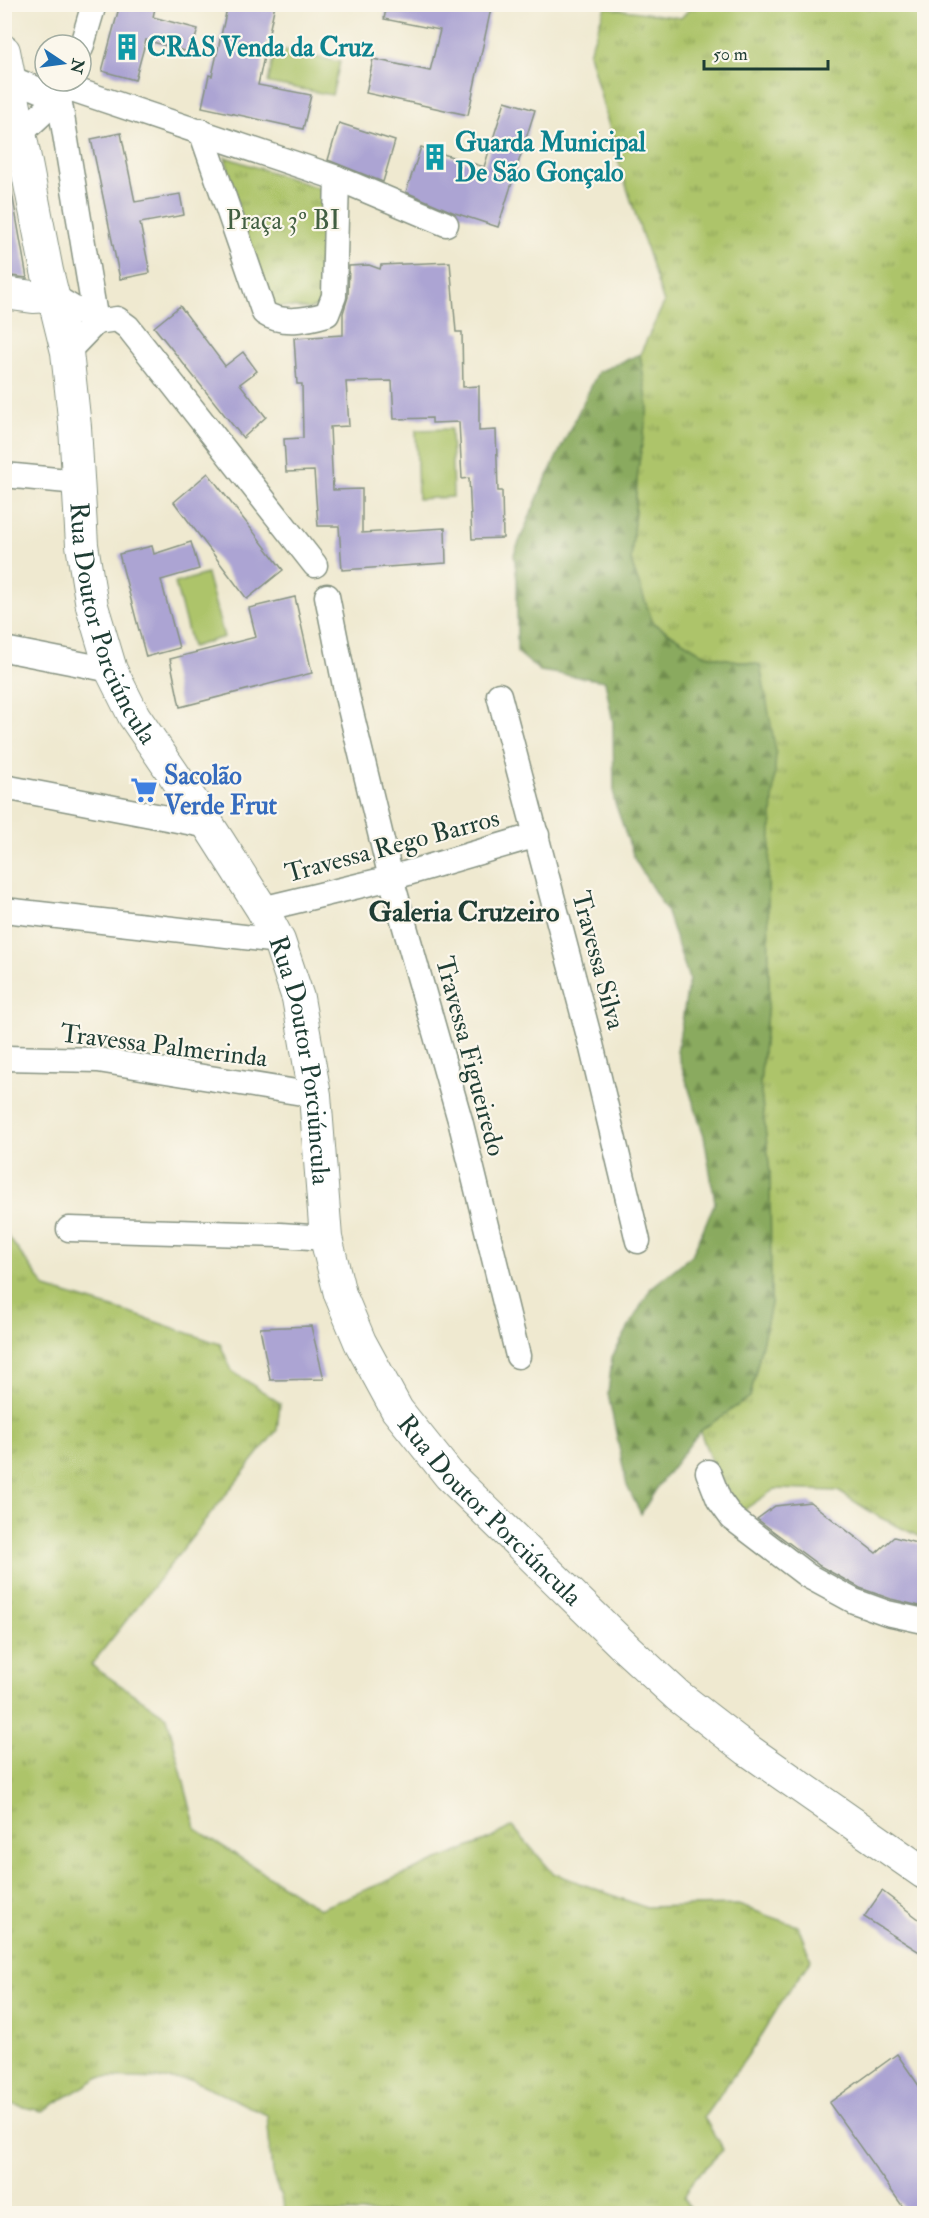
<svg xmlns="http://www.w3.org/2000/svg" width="929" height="2218" viewBox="0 0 929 2218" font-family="'IM FELL Double Pica',serif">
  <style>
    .grass { fill: url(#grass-tufts); stroke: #66804f; stroke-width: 1.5 }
    .forest { fill: url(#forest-firs); stroke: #547449; stroke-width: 1.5 }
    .pitch { fill: #adc46a; stroke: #66804f; stroke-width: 1.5 }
    .building { fill: #aca4d3 }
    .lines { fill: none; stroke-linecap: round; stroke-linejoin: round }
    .minor-casing { stroke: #879382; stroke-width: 27 }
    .major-casing { stroke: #879382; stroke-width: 34 }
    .minor { stroke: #fff; stroke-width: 24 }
    .major { stroke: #fff; stroke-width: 32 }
    .labels { text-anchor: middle; stroke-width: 4.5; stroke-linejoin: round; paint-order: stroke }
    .culture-label { font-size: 26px; font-weight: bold; fill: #0d838f; stroke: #fbf7ec; text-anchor: start }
    .park-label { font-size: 26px; fill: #425f42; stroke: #fbf7ec }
    .street-label { font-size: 26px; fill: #1f3d34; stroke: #fbf7ec }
    .shop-label { font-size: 26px; font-weight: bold; fill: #366cbe; stroke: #fbf7ec; text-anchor: start }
    .quarter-label { font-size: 28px; font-weight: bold; fill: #1f3d34; stroke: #fbf7ec }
  </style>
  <defs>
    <pattern id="grass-tufts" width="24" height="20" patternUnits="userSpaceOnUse" patternTransform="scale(1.5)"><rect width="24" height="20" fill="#adc46a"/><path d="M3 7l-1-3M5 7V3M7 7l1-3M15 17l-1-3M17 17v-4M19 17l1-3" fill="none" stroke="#8ca058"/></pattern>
    <pattern id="forest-firs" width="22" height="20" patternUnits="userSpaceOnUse" patternTransform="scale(1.5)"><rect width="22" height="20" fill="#8aaa5e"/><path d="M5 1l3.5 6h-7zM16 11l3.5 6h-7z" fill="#708c4e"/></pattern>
  </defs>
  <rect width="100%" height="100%" fill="#fbf7ec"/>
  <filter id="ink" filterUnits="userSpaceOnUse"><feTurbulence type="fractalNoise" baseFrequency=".0167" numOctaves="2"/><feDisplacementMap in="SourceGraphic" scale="12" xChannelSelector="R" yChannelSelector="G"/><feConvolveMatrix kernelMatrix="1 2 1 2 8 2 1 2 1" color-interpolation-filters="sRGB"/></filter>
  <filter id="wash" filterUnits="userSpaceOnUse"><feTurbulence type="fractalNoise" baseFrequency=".008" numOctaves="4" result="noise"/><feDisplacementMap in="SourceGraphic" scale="24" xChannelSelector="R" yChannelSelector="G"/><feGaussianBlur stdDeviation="1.35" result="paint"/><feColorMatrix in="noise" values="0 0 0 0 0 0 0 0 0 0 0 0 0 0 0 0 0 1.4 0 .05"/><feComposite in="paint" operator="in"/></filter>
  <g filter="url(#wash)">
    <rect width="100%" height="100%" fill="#efe9d0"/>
    <!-- grass -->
    <g class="grass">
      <polygon points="693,5 924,5 924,1537 918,1536 879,1517 838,1491 775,1489 742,1511 714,1469 700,1431 750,1397 771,1304 770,1173 760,1083 769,991 768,882 760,665 705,655 653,623 631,562 638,469 648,407 640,354 664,303 619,163 589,53 605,7 681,18"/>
      <polygon points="225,157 322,189 325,303 310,309 273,306 245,231"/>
      <polygon points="4,1231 46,1288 136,1315 220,1344 232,1371 280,1403 277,1430 91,1665 167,1717 196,1829 319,1909 492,1838 512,1826 553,1873 644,1907 738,1905 798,1926 811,1960 785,1996 756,2044 704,2117 723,2150 695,2178 684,2197 691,2213 287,2213 272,2173 267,2115 193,2080 100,2077 42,2111 5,2103"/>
    </g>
    <!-- forest -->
    <polygon class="forest" points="640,354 648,407 638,469 631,562 653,623 705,655 760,665 776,752 768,882 769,991 760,1083 770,1173 771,1304 750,1397 700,1431 658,1486 641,1514 627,1486 608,1394 612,1357 651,1288 692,1255 715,1202 704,1136 677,1052 689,979 666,910 635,860 614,800 613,722 605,681 540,671 517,652 517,580 514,554 543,485 598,372"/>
    <!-- pitch -->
    <g class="pitch">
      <polygon points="275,49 340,62 332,95 268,83"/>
      <polygon points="451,429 453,497 418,499 416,430"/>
      <polygon points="207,574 224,637 192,647 175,583"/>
    </g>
    <g id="blocks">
      <!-- building -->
      <g class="building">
        <polygon points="120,4 156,4 153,17 198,29 191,53 146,40 135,80 102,71"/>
        <polygon points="228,4 275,4 258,85 311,95 303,129 202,107 209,75 212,76"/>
        <polygon points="387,4 492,4 468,115 366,93 373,59 430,71 440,30 384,19"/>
        <polygon points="505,101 535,110 498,227 455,213 406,192 421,147 484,167"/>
        <polygon points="339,123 395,141 383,182 328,160"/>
        <polygon points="121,133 135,202 180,194 184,215 140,223 150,273 120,279 91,139"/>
        <polygon points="4,187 11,187 27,278 4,275"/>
        <polygon points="450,262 456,332 462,332 463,387 479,386 479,431 496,430 498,491 502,491 503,538 472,539 469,478 462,479 459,422 432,423 432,418 394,419 392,381 346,382 349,426 330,427 333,490 362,489 362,533 445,528 446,563 342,570 339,526 318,526 314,471 286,472 284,439 303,438 302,384 297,384 294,338 343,335 343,313 348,297 349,266 369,265 380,269 381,265"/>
        <polygon points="180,306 225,366 243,352 257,371 240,384 266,417 243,438 154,327"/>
        <polygon points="208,473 283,570 247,599 174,502"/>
        <polygon points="191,542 199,569 161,580 179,648 146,657 119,554 152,546 154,554"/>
        <polygon points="295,597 312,673 180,707 170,659 256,637 249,608"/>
        <polygon points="311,1326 324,1379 270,1380 260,1328"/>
        <polygon points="810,1502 876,1553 894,1537 924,1545 924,1607 891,1599 860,1588 820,1566 757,1519 775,1506"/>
        <polygon points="882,1891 924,1923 924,1955 864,1917"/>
        <polygon points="897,2054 924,2093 924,2214 908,2214 829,2103"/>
      </g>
    </g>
  </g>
  <g filter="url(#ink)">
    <use href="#blocks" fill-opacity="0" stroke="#879382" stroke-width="1.5"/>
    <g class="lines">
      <defs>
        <g id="minor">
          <polyline points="81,48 94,4"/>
          <polyline points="10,78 59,98 21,133"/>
          <polyline points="72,81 69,88 59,98 96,322 117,319 128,327 315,565"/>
          <polyline points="69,88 337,178 446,224"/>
          <path d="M201 131 264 313C282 325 307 320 327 314L334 296 337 178"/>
          <polyline points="53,296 96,322 67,352"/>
          <polyline points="4,475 78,482"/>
          <polyline points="327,596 347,696 391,878 460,1120 518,1356"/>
          <polyline points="4,649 111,670"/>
          <polyline points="499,695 591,1044 638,1241"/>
          <polyline points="4,787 209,826"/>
          <polyline points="262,909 391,878 537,835"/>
          <polyline points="4,910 279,941"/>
          <polyline points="4,1058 98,1060 315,1095"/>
          <polyline points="69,1229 280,1235 326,1238"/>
          <polyline points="708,1472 719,1500 732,1518 808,1576 854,1601 887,1613 924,1621"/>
        </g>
        <g id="major">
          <path id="s1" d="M4 51 47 271 67 352 75 427 82 545 92 606 111 670 134 716 209 826 262 909 279 941 298 998 315 1095 326 1238 340 1294 360 1342 397 1410 449 1475 627 1649 678 1696 748 1750 924 1873"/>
          <polyline points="4,293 33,297 53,296"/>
        </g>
      </defs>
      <!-- minor casing -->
      <use href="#minor" class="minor-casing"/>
      <!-- major casing -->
      <use href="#major" class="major-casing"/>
      <!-- minor -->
      <use href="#minor" class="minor"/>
      <!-- major -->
      <use href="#major" class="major"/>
    </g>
  </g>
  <!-- icons -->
  <defs>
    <symbol id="building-bare" viewBox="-9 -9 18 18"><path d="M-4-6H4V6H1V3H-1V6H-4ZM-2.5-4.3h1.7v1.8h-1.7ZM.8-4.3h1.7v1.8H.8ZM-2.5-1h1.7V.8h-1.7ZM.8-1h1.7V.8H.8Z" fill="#0f9aa8" stroke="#fbf7ec" stroke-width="2.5" paint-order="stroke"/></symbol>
    <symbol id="supermarket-bare" viewBox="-9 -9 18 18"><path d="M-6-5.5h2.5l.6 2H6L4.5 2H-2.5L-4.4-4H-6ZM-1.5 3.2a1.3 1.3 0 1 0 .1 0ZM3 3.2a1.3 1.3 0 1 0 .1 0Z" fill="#3f7fe0" stroke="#fbf7ec" stroke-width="2.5" paint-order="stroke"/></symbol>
  </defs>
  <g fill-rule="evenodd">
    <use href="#building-bare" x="108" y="28" width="38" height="38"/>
    <use href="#building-bare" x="416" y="138" width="38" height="38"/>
    <use href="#supermarket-bare" x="125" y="771" width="38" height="38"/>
  </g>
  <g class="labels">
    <!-- culture labels -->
    <g class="culture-label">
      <text x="147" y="56">CRAS Venda da Cruz</text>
      <text x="455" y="151">Guarda Municipal<tspan x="455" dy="30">De São Gonçalo</tspan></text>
    </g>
    <!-- park labels -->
    <g class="park-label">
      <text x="283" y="229">Praça 3º BI</text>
    </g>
    <!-- street labels -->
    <g class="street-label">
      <text dy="9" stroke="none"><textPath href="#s1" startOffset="585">Rua Doutor Porciúncula</textPath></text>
      <text transform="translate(392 845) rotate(-15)" y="9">Travessa Rego Barros</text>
      <text transform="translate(599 960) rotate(75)" y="9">Travessa Silva</text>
      <text transform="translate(164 1045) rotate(7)" y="9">Travessa Palmerinda</text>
      <text transform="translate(471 1056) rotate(75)" y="9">Travessa Figueiredo</text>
      <text dy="9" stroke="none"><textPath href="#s1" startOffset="1071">Rua Doutor Porciúncula</textPath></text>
      <text dy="9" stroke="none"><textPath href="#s1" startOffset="1575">Rua Doutor Porciúncula</textPath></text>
    </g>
    <!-- shop labels -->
    <g class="shop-label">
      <text x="164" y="784">Sacolão<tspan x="164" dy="30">Verde Frut</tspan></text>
    </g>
    <!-- quarter labels -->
    <g class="quarter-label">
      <text x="464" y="921">Galeria Cruzeiro</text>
    </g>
  </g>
  <!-- margin -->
  <rect width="929" height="2218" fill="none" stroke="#fbf7ec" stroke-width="24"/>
  <!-- north arrow -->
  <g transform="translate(63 63) rotate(103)"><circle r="28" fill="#fbf7ec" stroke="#a3ada2" stroke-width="1.5"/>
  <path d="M0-4.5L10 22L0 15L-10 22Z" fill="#1f6fb2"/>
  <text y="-9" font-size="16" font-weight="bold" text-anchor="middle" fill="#1f3d34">N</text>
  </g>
  <!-- scale -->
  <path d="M704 60v9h124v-9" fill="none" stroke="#1f3d34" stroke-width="3"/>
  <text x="713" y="60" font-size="18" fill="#1f3d34" stroke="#fbf7ec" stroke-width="4.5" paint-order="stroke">50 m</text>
</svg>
